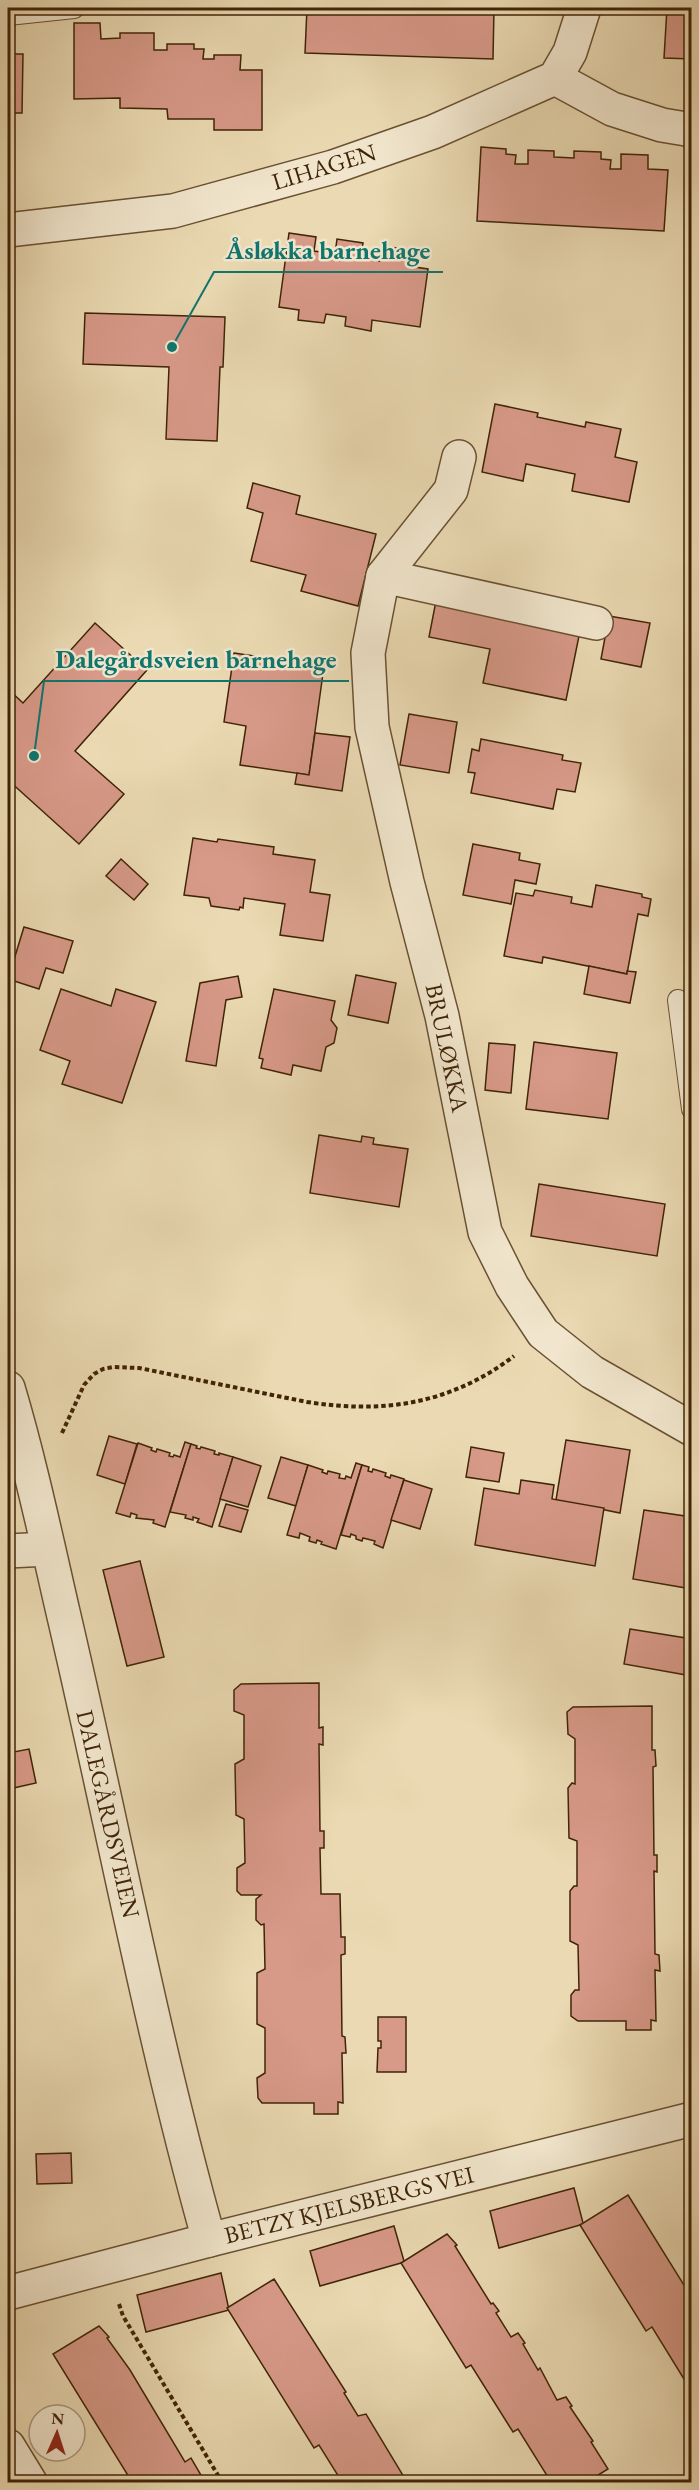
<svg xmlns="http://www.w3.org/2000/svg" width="699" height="2490" viewBox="0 0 699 2490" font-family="'EB Garamond',serif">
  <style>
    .building { fill: #d79988; stroke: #402407; stroke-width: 1.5 }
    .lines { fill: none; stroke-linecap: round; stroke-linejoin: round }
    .service-casing { stroke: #6a5132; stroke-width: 22 }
    .minor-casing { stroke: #6a5132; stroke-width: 36 }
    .path { stroke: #402407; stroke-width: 4; stroke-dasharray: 4.5 3; stroke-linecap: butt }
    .service { stroke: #f1e6cd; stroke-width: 20 }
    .minor { stroke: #f1e6cd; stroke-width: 33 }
    .labels { text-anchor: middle; stroke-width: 5; stroke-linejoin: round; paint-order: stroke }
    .street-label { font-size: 24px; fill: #402407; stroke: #f1e6cd }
    .leader { fill: none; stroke: #0f766e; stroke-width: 2 }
    .callout-dot { fill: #0f766e; stroke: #f1e6cd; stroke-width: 2 }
    .callout-label { font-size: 26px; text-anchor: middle; font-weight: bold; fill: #0f766e; stroke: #f1e6cd; stroke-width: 5; stroke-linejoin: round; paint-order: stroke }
  </style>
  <rect width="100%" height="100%" fill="#ead9b2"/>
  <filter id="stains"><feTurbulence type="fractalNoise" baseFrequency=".00333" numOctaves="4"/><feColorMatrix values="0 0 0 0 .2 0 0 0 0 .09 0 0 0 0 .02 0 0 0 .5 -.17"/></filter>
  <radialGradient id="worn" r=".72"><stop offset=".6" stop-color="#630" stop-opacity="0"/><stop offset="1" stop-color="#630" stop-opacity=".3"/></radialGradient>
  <!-- building -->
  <g class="building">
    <polygon points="307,8 494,8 493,59 305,53"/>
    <polygon points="667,8 692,8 692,59 664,58"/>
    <polygon points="74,23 100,23 101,39 120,38 120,33 154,33 154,50 167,50 167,44 194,44 194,49 204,49 203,59 214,59 214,55 241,55 240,70 262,70 262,130 214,130 214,119 168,119 167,109 120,108 120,98 74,99"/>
    <polygon points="8,54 23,54 22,113 8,113"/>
    <polygon points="481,147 506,149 506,154 516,155 515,164 528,164 528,150 554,151 554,157 574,158 574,151 601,152 601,159 611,160 610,169 621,169 621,154 648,155 648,169 668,170 664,231 477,221"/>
    <polygon points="289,233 316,237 314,251 335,254 337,239 363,243 361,257 380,261 383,246 410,250 408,266 428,269 420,327 372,320 371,331 345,326 346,317 326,314 324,323 298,320 299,310 279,307"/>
    <polygon points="85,313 225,317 223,367 220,367 217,441 166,439 169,367 83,364"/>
    <polygon points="495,404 538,413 537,417 585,427 586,422 621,429 615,457 637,462 629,502 572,491 575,474 526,464 523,481 482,472"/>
    <polygon points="253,483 300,496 296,514 376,534 358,606 301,591 306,575 251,561 263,513 247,508"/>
    <polygon points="436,601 580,631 566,700 483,683 490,649 429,637"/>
    <polygon points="609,616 650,623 641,667 601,659"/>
    <polygon points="95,623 147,670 75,751 124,794 79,844 8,780 8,689 23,703"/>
    <polygon points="234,653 324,666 309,775 240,765 246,726 224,722"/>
    <polygon points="409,714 457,722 449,773 400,765"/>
    <polygon points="315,733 350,737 342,791 295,784 297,773 309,775"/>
    <polygon points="481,739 563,755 562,760 581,763 575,792 557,789 553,809 471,793 475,773 468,772 472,749 479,751"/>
    <polygon points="193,838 217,842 218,839 274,847 273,854 315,860 310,892 330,895 323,941 280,935 285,904 244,898 243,908 240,907 239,910 211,906 209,898 184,895"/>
    <polygon points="473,844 520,853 519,860 540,864 536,884 515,880 511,904 463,895"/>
    <polygon points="121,859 148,884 134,900 106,876"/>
    <polygon points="596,885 642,894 642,897 651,899 648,916 638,914 627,974 543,957 542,963 504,956 516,893 533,896 535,890 572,897 571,903 592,907"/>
    <polygon points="24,927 73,941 63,973 46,968 39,989 8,979"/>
    <polygon points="589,966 627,974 627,971 636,972 630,1003 584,994"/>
    <polygon points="356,975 396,983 388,1023 348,1015"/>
    <polygon points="238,976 242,997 226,1000 216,1066 186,1061 200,983"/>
    <polygon points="61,989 111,1006 116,989 156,1002 122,1103 62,1084 70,1061 40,1050"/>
    <polygon points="274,989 335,1001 331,1020 337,1028 334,1043 326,1047 321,1071 293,1065 291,1075 261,1068 263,1059 259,1058"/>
    <polygon points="534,1042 617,1053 608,1119 526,1109"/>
    <polygon points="489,1043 515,1045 511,1093 485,1090"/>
    <polygon points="319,1135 361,1142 362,1136 374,1138 373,1144 408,1149 399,1207 310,1193"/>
    <polygon points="539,1184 665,1204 657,1256 531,1236"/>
    <polygon points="109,1436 137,1444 125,1484 97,1475"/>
    <polygon points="566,1440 630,1450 620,1513 556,1500"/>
    <polygon points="185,1442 191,1444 165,1527 153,1523 154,1520 136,1518 137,1515 131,1513 130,1517 116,1513 138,1443 152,1448 151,1450 156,1452 157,1449 170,1453 169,1456 173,1457 174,1455 180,1457"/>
    <polygon points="191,1444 197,1446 196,1448 200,1449 201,1447 215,1451 214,1454 219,1455 219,1453 233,1457 212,1527 197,1522 199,1519 193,1517 193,1520 185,1518 186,1515 170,1512"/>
    <polygon points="471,1447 504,1453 499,1482 466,1477"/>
    <polygon points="233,1457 261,1466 248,1507 220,1499"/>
    <polygon points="281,1457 308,1465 296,1506 268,1498"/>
    <polygon points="356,1463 362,1465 336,1549 321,1544 322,1542 317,1540 316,1543 309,1541 310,1537 300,1533 299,1538 287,1535 308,1465 323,1470 322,1472 327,1474 328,1471 340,1474 339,1478 345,1479 346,1476 351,1478"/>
    <polygon points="362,1465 369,1467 368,1471 372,1472 373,1469 386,1473 385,1476 390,1478 391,1475 404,1479 383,1548 374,1544 375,1541 363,1538 362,1541 356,1539 356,1536 351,1534 350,1537 341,1535"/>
    <polygon points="404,1480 432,1489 420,1529 391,1520"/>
    <polygon points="521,1480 554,1485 552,1499 604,1508 595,1566 475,1545 484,1488 519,1494"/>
    <polygon points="226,1504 248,1510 241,1532 219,1526"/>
    <polygon points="644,1510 692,1517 692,1589 633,1579"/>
    <polygon points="140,1561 164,1657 127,1666 103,1570"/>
    <polygon points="630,1629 692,1639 692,1676 624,1664"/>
    <polygon points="319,1683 319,1728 323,1727 323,1745 319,1744 320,1831 324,1831 324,1848 320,1848 321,1894 340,1894 341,1937 345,1937 345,1954 341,1955 342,2036 345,2037 346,2053 342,2053 343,2103 338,2102 338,2114 314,2114 314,2103 262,2103 258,2098 257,2078 265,2073 265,2028 257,2024 257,1973 265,1969 264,1924 261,1925 256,1920 256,1899 261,1895 241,1895 237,1891 237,1868 245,1863 244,1819 236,1815 235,1764 244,1759 244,1715 234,1711 234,1690 241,1684"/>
    <polygon points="652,1706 652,1750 655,1750 656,1766 653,1767 654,1855 657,1855 657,1872 654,1871 655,1954 659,1955 660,1971 655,1970 656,2021 651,2020 651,2030 626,2030 626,2021 578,2021 571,2016 571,1995 575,1990 579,1990 578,1945 570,1941 570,1891 574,1886 577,1886 577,1841 569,1838 568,1788 572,1783 575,1784 575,1739 568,1734 567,1712 573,1707"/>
    <polygon points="29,1749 36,1783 9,1789 8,1753"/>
    <polygon points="378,2017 406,2017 406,2072 377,2072 378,2048 381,2048 381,2041 378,2041"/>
    <polygon points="71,2153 72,2183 37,2184 36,2154"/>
    <polygon points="574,2188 583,2223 580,2225 499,2248 490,2211"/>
    <polygon points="628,2195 692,2298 692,2392 652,2327 646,2331 580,2225"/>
    <polygon points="394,2226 404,2261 401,2263 320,2286 310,2251"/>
    <polygon points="447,2234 457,2245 455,2246 491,2304 493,2303 499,2311 496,2313 511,2337 518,2333 525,2343 523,2344 538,2370 540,2368 557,2400 566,2397 572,2406 570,2407 593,2441 591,2442 608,2469 587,2482 551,2482 518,2429 513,2432 471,2365 466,2368 401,2263"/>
    <polygon points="221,2273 229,2310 146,2332 137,2295"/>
    <polygon points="274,2279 346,2392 344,2393 358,2416 366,2414 407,2482 342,2482 319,2445 314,2448 227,2308"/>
    <polygon points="99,2326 109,2337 107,2338 130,2370 185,2462 191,2458 205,2482 132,2482 53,2354"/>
  </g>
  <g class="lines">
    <defs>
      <g id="service">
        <polyline points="8,15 74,8"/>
        <polyline points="678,1000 692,1109"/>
      </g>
      <g id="minor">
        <polyline points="555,78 612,109 662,125 692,130"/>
        <polyline points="8,230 173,211 333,167 433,132 555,78 570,52 584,8"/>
        <polyline points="459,457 451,490 383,576 368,653 372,727 407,882 442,1016 485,1232 512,1286 543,1333 592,1372 692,1429"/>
        <polyline points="383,576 596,623"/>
        <path d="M8 1388C30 1462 46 1538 63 1612 112 1821 151 2033 209 2240"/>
        <polyline points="8,1551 48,1549"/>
        <polyline points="8,2293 209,2240 692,2119"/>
        <polyline points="8,2446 30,2482"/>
      </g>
    </defs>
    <!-- service casing -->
    <use href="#service" class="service-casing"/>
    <!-- minor casing -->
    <use href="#minor" class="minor-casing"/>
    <!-- path -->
    <g class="path">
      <path d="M62 1433 84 1385 94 1374 103 1369 113 1367 139 1368 307 1402C384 1414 451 1404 514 1356"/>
      <polyline points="119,2304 123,2316 222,2482"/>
    </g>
    <!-- service -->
    <use href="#service" class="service"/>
    <!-- minor -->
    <use href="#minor" class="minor"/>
  </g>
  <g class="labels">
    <!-- street labels -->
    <g class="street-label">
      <text transform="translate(324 167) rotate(-17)" y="8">LIHAGEN</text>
      <text transform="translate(447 1048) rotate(78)" y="8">BRULØKKA</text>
      <text transform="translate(108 1814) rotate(77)" y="8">DALEGÅRDSVEIEN</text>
      <text transform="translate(349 2205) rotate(-14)" y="8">BETZY KJELSBERGS VEI</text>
    </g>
  </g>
  <!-- callouts -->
  <path class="leader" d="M172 347L214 272H443M34 756L44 681H349"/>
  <g class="callout-dot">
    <circle cx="172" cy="347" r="6"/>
    <circle cx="34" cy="756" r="6"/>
  </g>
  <g class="callout-label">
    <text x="328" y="259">Åsløkka barnehage</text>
    <text x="196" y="668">Dalegårdsveien barnehage</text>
  </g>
  <!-- margin -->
  <rect width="699" height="2490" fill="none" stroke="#ead9b2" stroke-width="30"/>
  <rect x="9" y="9" width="681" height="2472" fill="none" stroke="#402407" stroke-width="3"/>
  <rect x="15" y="15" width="669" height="2460" fill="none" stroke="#402407" stroke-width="1.5"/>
  <!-- north arrow -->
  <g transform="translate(57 2433) rotate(3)"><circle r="28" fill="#f1e6cd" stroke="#aa987e" stroke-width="1.5"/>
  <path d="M0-4.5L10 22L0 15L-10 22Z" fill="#8f2418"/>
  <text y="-9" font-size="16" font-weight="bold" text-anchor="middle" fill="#402407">N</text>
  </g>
  <rect width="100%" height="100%" filter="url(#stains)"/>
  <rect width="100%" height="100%" fill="url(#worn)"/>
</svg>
